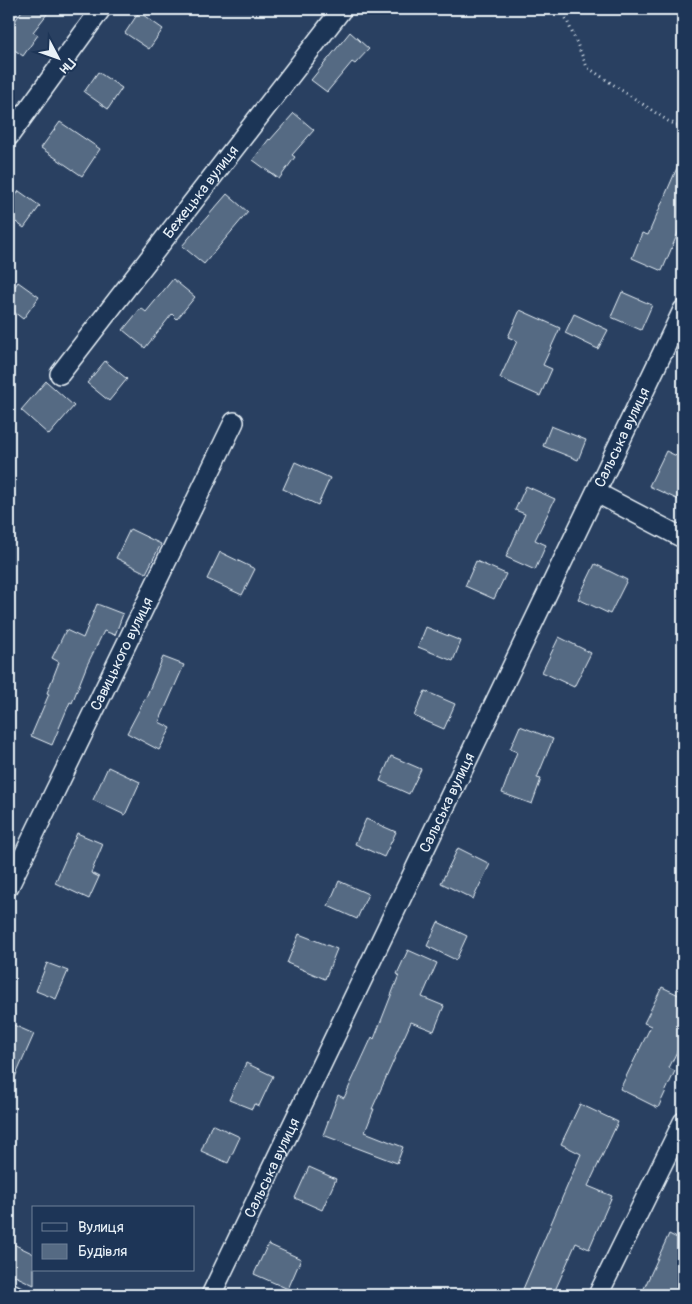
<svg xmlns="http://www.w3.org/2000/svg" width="692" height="1304" viewBox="0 0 692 1304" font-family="Pangolin,sans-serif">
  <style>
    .building { fill: #556a83; stroke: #e8f1f8 }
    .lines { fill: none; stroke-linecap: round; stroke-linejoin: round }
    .minor-casing { stroke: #e8f1f8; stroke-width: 22 }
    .path { stroke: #e8f1f8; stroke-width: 3; stroke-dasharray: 1 4; stroke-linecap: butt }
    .minor { stroke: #1d3557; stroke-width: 19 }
    .labels { text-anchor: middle; stroke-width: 4; stroke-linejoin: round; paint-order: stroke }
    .street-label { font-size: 15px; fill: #e8f1f8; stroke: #1d3557 }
  </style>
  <rect width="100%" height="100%" fill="#294061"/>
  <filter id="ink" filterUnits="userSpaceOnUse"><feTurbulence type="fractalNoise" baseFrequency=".02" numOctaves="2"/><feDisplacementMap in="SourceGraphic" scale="10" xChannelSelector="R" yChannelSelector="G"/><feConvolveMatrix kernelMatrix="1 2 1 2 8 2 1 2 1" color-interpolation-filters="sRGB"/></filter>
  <g filter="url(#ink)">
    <!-- building -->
    <g class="building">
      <polygon points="23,9 51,9 33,32 38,35 23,56 9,46 9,30"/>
      <polygon points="139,12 163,29 149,49 125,33"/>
      <polygon points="350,32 369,49 355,64 352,62 327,92 311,80"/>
      <polygon points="98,72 122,88 108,109 84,92"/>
      <polygon points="294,113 314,130 292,155 295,157 279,179 253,160 269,139 270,140"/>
      <polygon points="60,122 100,149 82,176 41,148"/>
      <polygon points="683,154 683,221 662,271 632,258 642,233 648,235"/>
      <polygon points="19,191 40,206 24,228 9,217 9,205"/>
      <polygon points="227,194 248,212 204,264 182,246"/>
      <polygon points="173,279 195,297 177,319 172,314 145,348 123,330 141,308 146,312"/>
      <polygon points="18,282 39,297 23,319 9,308 9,295"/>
      <polygon points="622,292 652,305 641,330 611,317"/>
      <polygon points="520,310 560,328 543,365 552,369 540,396 500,378 517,341 508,337"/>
      <polygon points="574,314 608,330 598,349 565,333"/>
      <polygon points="105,361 127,379 109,401 87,383"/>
      <polygon points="46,381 74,406 49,435 21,410"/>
      <polygon points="551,426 586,440 578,460 543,446"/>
      <polygon points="666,451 683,459 683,502 649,486"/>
      <polygon points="295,462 330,478 318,505 283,489"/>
      <polygon points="526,486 555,499 535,540 546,545 535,570 506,557 525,514 515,510"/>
      <polygon points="130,529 161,544 146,573 116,558"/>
      <polygon points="220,552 255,569 242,595 207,579"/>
      <polygon points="476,561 506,574 494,599 465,586"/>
      <polygon points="595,564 627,580 610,614 578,599"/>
      <polygon points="97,604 123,614 115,635 104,631 87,665 72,703 70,702 52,745 31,736 49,694 47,693 59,662 52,658 66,630 83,638"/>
      <polygon points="426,627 461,641 453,661 418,647"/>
      <polygon points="559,637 591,653 574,687 542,672"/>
      <polygon points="163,657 184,665 159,722 171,728 159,750 127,733 147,695"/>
      <polygon points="425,691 455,704 444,729 414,716"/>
      <polygon points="520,726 553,739 537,778 541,779 532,804 502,793 517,752 510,749"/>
      <polygon points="391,756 421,769 409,794 380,781"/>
      <polygon points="108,767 140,782 125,815 93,800"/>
      <polygon points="366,819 396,832 384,857 355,844"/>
      <polygon points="77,833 103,844 91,873 99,877 89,899 55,883"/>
      <polygon points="458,848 490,864 473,899 441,883"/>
      <polygon points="339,881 368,894 357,919 328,906"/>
      <polygon points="438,922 467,936 456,960 427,946"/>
      <polygon points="299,934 337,949 325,979 287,963"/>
      <polygon points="408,950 437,963 422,997 444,1006 434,1031 411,1022 372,1109 374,1109 365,1132 403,1147 397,1163 323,1135 338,1095 344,1098 372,1037 374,1039 399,975 397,974"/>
      <polygon points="47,963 68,971 56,999 36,991"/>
      <polygon points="662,987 683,997 683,1039 669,1068 675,1071 658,1108 620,1089 651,1026 644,1023"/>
      <polygon points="9,1023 34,1034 9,1091"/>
      <polygon points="246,1063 273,1076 259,1106 254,1104 252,1109 229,1100"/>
      <polygon points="580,1104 618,1122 588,1186 612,1196 589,1249 576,1243 553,1295 536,1295 523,1289 581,1154 561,1144"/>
      <polygon points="212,1124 240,1137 228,1163 201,1151"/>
      <polygon points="309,1167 336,1179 322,1210 295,1198"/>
      <polygon points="669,1234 683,1241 683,1274 674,1295 641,1295"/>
      <polygon points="9,1242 34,1254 34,1285 9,1273"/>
      <polygon points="268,1244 301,1259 288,1289 254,1274"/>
    </g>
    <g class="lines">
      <defs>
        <g id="minor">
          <polyline points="9,136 101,9"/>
          <path id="s1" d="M60 374 342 9"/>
          <polyline points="597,493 683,538"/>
          <path id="s2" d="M9 886 234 422"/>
          <polyline points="9,1292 15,1295"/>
          <path id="s3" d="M211 1295 683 310"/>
          <polyline points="598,1295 683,1122"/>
        </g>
      </defs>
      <!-- minor casing -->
      <use href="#minor" class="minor-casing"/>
      <!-- path -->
      <polyline class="path" points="562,9 587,67 668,121 683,128"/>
      <!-- minor -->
      <use href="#minor" class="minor"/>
    </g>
  </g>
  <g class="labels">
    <!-- street labels -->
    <g class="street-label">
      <text dy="5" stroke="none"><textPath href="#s1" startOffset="230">Бежецька вулиця</textPath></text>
      <text dy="5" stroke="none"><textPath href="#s3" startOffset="951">Сальська вулиця</textPath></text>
      <text dy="5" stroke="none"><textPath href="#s2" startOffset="258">Савицького вулиця</textPath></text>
      <text dy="5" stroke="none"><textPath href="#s3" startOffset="546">Сальська вулиця</textPath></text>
      <text dy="5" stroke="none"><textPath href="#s3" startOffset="141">Сальська вулиця</textPath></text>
    </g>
  </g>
  <!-- margin -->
  <rect width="692" height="1304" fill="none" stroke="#1d3557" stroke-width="30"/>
  <rect x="15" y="15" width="662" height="1274" fill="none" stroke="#e8f1f8" stroke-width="2" filter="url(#ink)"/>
  <!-- legend -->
  <rect x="32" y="1206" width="162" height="65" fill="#1d3557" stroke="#6e8097"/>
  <rect x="42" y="1223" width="25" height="8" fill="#1d3557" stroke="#6e8097"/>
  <text x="78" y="1232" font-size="15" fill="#e8f1f8">Вулиця</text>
  <rect x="42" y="1244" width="25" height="15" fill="#556a83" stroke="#6e8097"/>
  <text x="78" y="1256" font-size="15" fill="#e8f1f8">Будівля</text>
  <!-- north arrow -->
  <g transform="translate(58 58) rotate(131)" stroke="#1d3557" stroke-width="4" paint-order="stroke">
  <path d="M0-4L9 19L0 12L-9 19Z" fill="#e8f1f8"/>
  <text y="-8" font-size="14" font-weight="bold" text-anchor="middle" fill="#e8f1f8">Пн</text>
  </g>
</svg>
